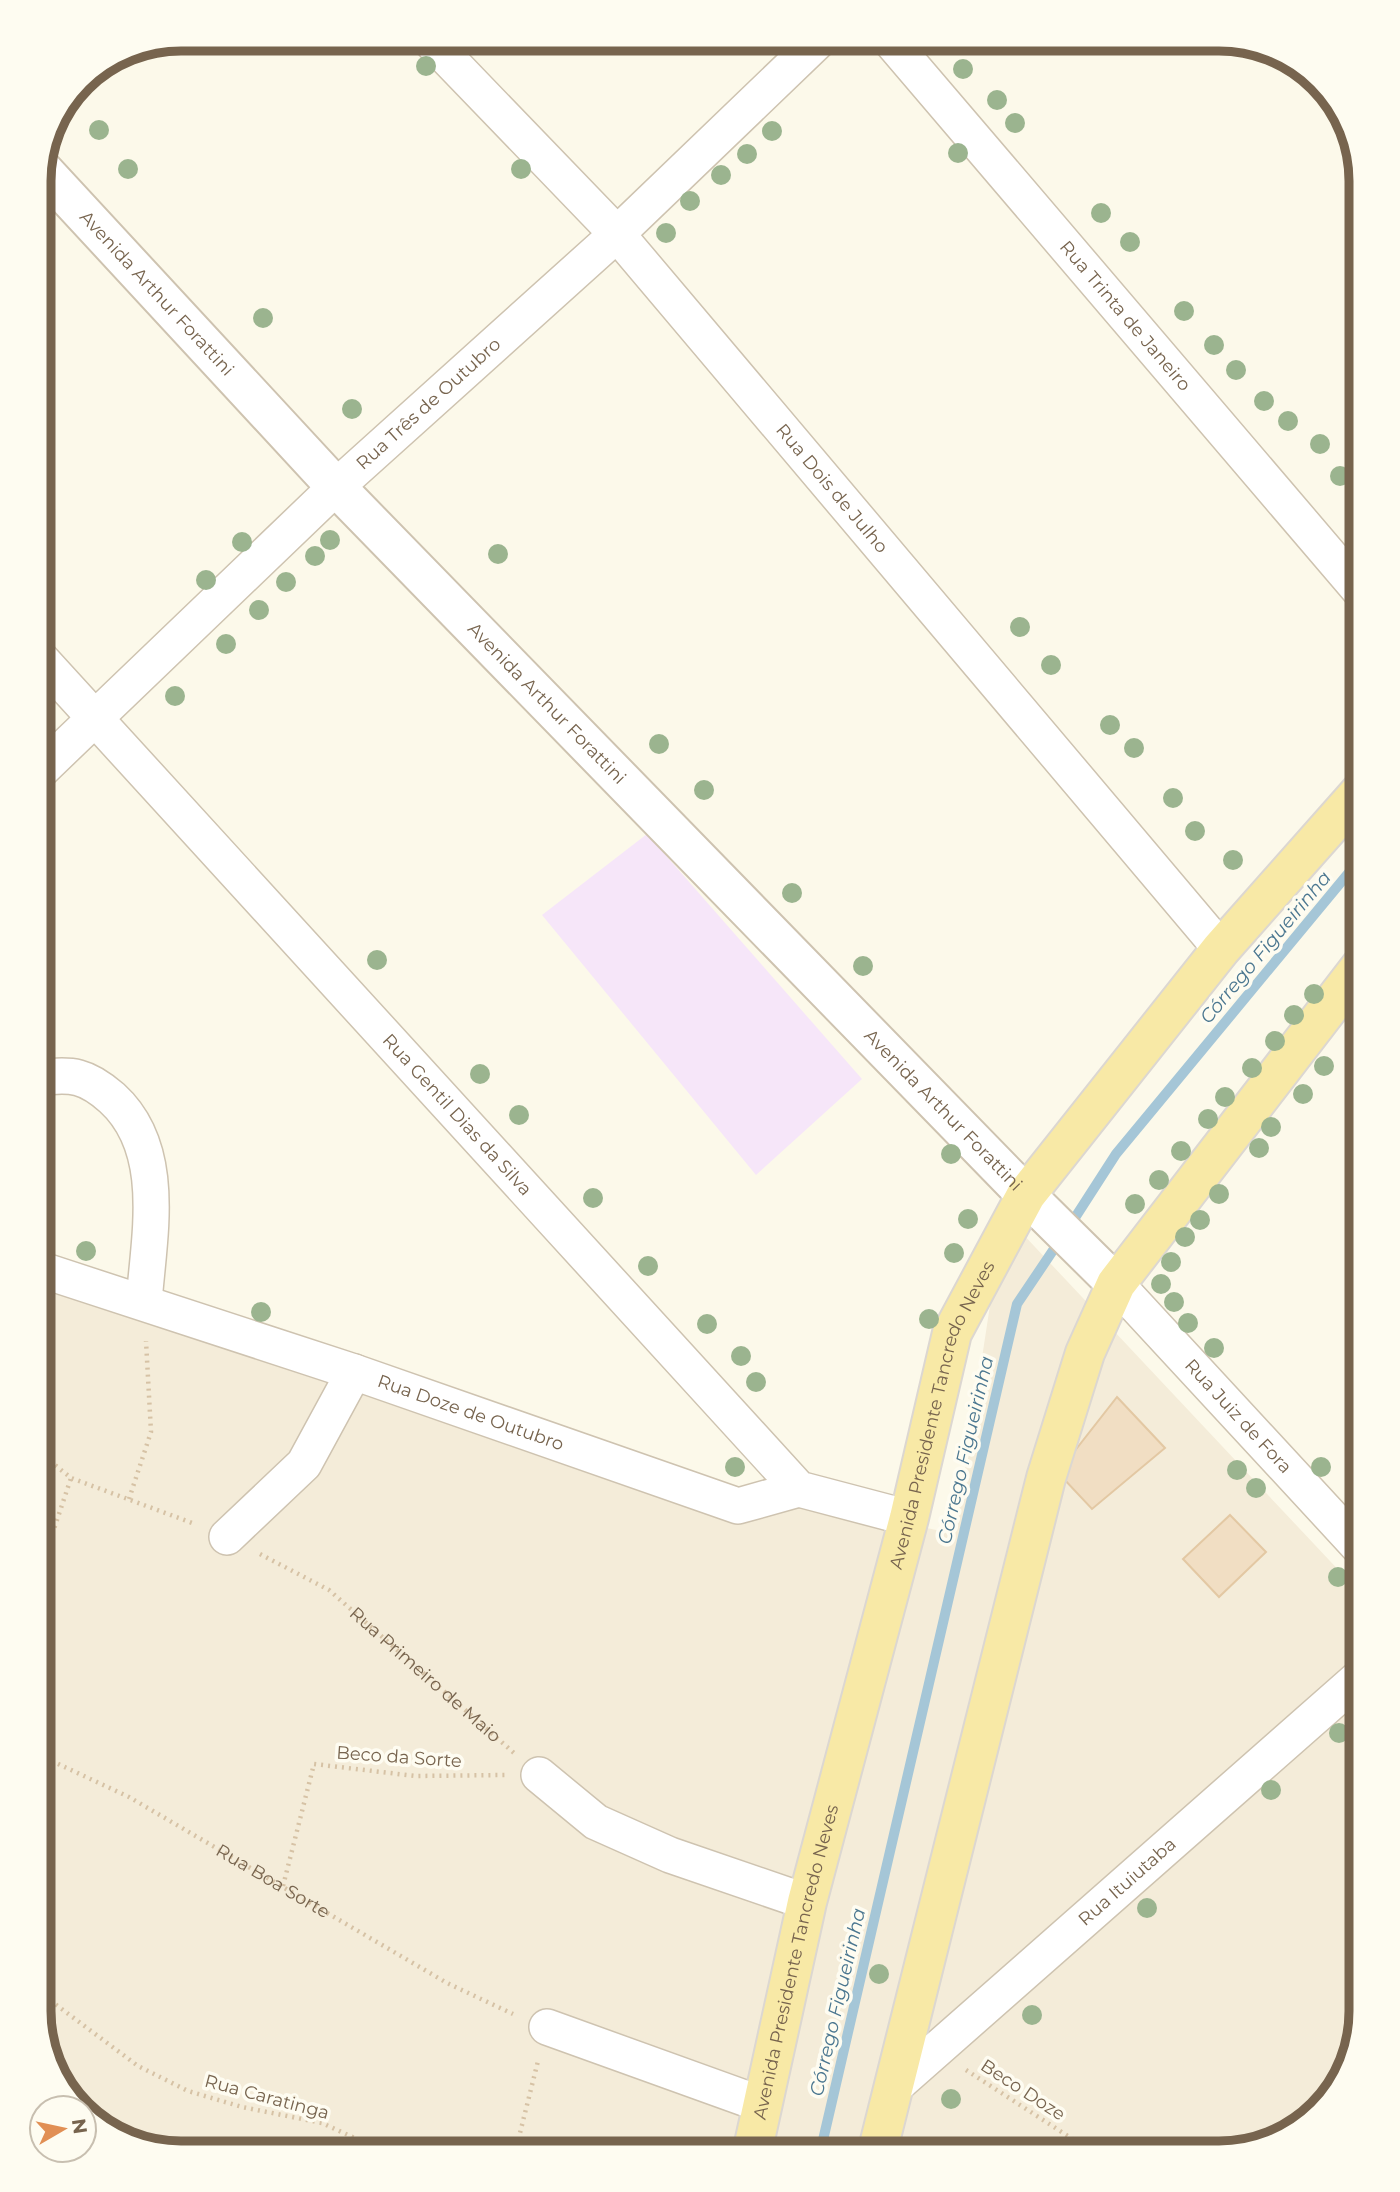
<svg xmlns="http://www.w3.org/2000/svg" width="1400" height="2192" viewBox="0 0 1400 2192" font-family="Montserrat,sans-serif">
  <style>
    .residential { fill: #f4ecd9 }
    .education { fill: #f6e6f9 }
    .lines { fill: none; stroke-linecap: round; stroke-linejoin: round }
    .stream { stroke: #a5c6d7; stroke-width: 10 }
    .building { fill: #f1dec3; stroke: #e3c8a3; stroke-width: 2 }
    .minor-casing { stroke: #cec3b0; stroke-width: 38 }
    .tertiary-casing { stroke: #cec3b0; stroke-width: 42 }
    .primary-casing { stroke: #dcd7d1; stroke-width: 42 }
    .path { stroke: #d6c2a5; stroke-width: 4.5; stroke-dasharray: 2 5; stroke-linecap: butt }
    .minor { stroke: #fff; stroke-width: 35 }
    .tertiary { stroke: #fff; stroke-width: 38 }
    .primary { stroke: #f8e9a6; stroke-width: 38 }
    .tree { fill: #9bb48f }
    .labels { text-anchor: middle; stroke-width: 7; stroke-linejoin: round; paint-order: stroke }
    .street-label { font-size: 18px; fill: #77644e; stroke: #fefcf1 }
    .water-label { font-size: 19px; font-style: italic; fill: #4b7790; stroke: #fefcf1 }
    .rim { fill: none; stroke: #77644e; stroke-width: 9 }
  </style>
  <rect width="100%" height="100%" fill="#fcf9ea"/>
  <!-- residential -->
  <polygon class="residential" points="1004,1214 1361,1594 1361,2012 1338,2090 1283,2139 1219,2153 172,2153 102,2130 53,2075 39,2011 39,1279 705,1506 786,1498 955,1534"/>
  <!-- education -->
  <polygon class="education" points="647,834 862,1079 756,1175 542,915"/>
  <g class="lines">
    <!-- stream -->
    <g class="stream">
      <polyline points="1069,1227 1116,1154 1361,858"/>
      <polyline points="820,2153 1017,1304 1060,1240"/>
    </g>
  </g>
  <!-- building -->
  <g class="building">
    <polygon points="1117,1397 1165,1448 1092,1509 1062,1477 1070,1457"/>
    <polygon points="1230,1515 1266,1552 1219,1597 1183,1559"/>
  </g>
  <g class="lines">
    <defs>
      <g id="minor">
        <path id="s3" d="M429 39 617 234 1221 949"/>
        <path id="s4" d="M889 39 1361 592"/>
        <path id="s5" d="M39 657 799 1489 909 1518"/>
        <path id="s6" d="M39 772 336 487 617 234 820 39"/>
        <path d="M39 1078C72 1073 87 1076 112 1098 168 1149 149 1235 144 1302"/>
        <path id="s7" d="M39 1269 354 1372 738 1506 799 1489"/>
        <path id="s8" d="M1116 1284 1361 1549"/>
        <polyline points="227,1537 304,1464 354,1372"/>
        <polyline points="539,1775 596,1822 670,1855 807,1902"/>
        <polyline points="547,2027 761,2104"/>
        <path id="s9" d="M893 2088 1361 1676"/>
      </g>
      <g id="tertiary">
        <path id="s10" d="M40 167 336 487 1026 1195 1116 1284"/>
      </g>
      <g id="primary">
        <path id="s11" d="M752 2153 807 1902 909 1518 952 1333 1026 1195 1221 949 1361 791"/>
        <polyline points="877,2153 1046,1478 1085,1353 1116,1284 1361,966"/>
      </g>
    </defs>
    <!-- minor casing -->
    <use href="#minor" class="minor-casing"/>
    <!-- tertiary casing -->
    <use href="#tertiary" class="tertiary-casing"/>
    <!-- primary casing -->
    <use href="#primary" class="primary-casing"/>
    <!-- path -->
    <g class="path">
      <polyline points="39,1452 71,1478 195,1524"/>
      <polyline points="129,1499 151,1432 146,1341"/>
      <path id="s1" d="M260 1554 329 1590 514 1753"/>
      <polyline points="39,1574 71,1478"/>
      <path id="s2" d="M39 1755 129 1797 447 1983 513 2014"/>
      <polyline points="283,1886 314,1764 415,1776 505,1775"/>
      <polyline points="39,1992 138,2066 188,2091 242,2107 322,2123 387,2153"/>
      <polyline points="966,2070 1094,2153"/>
      <polyline points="515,2153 538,2061"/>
    </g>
    <!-- minor -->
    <use href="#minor" class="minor"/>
    <!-- tertiary -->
    <use href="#tertiary" class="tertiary"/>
    <!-- primary -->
    <use href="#primary" class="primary"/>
  </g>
  <!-- trees -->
  <g class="tree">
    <circle cx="426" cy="66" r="10"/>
    <circle cx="963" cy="69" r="10"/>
    <circle cx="997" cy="100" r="10"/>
    <circle cx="1015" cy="123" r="10"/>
    <circle cx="99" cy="130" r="10"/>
    <circle cx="772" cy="131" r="10"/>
    <circle cx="958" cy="153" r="10"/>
    <circle cx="747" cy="154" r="10"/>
    <circle cx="128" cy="169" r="10"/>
    <circle cx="521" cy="169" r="10"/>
    <circle cx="721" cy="175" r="10"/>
    <circle cx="690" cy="201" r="10"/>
    <circle cx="1101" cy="213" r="10"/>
    <circle cx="666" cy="233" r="10"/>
    <circle cx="1130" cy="242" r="10"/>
    <circle cx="1184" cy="311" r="10"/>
    <circle cx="263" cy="318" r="10"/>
    <circle cx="1214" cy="345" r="10"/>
    <circle cx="1236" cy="370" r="10"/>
    <circle cx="1264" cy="401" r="10"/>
    <circle cx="352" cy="409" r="10"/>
    <circle cx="1288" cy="421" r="10"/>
    <circle cx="1320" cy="444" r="10"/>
    <circle cx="1340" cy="476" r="10"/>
    <circle cx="330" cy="540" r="10"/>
    <circle cx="242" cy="542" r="10"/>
    <circle cx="498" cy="554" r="10"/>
    <circle cx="315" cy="556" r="10"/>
    <circle cx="206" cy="580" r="10"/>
    <circle cx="286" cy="582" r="10"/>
    <circle cx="259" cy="610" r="10"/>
    <circle cx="1020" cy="627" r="10"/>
    <circle cx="226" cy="644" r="10"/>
    <circle cx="1051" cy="665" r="10"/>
    <circle cx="175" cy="696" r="10"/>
    <circle cx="1110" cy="725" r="10"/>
    <circle cx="659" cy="744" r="10"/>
    <circle cx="1134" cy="748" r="10"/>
    <circle cx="704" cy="790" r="10"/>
    <circle cx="1173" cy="798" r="10"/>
    <circle cx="1195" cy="831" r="10"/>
    <circle cx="1233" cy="860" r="10"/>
    <circle cx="792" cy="893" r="10"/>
    <circle cx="377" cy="960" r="10"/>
    <circle cx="863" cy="966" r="10"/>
    <circle cx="1314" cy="994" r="10"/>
    <circle cx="1294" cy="1015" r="10"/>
    <circle cx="1275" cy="1041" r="10"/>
    <circle cx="1324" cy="1066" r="10"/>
    <circle cx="1252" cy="1068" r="10"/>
    <circle cx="480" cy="1074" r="10"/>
    <circle cx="1303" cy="1094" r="10"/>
    <circle cx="1225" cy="1097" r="10"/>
    <circle cx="519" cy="1115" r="10"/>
    <circle cx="1208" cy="1119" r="10"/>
    <circle cx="1271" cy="1127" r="10"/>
    <circle cx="1259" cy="1148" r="10"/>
    <circle cx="1181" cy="1151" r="10"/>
    <circle cx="951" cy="1154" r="10"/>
    <circle cx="1159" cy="1180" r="10"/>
    <circle cx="1219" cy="1194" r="10"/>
    <circle cx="593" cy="1198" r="10"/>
    <circle cx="1135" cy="1204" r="10"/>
    <circle cx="968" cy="1219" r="10"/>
    <circle cx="1200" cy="1220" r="10"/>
    <circle cx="1185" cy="1237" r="10"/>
    <circle cx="86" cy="1251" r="10"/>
    <circle cx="954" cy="1253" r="10"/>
    <circle cx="1171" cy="1262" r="10"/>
    <circle cx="648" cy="1266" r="10"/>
    <circle cx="1161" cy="1284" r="10"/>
    <circle cx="1174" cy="1302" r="10"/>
    <circle cx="261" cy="1312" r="10"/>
    <circle cx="929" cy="1319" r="10"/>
    <circle cx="1188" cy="1323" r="10"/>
    <circle cx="707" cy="1324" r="10"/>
    <circle cx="1214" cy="1348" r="10"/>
    <circle cx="741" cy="1356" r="10"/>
    <circle cx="756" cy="1382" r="10"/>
    <circle cx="735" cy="1467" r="10"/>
    <circle cx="1321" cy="1467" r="10"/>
    <circle cx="1237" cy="1470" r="10"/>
    <circle cx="1256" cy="1488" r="10"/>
    <circle cx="1338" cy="1577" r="10"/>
    <circle cx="1339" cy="1733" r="10"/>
    <circle cx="1271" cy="1790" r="10"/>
    <circle cx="1147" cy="1908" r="10"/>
    <circle cx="879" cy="1974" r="10"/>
    <circle cx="1032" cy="2015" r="10"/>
    <circle cx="951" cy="2099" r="10"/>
  </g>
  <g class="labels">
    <!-- street labels -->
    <g class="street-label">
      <text dy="6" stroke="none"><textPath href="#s10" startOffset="172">Avenida Arthur Forattini</textPath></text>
      <text dy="6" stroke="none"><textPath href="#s4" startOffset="364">Rua Trinta de Janeiro</textPath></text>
      <text dy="6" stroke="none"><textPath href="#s6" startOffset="536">Rua Três de Outubro</textPath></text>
      <text dy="6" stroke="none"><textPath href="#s3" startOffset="604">Rua Dois de Julho</textPath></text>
      <text dy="6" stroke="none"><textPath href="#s10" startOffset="738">Avenida Arthur Forattini</textPath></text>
      <text dy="6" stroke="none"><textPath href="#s10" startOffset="1306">Avenida Arthur Forattini</textPath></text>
      <text dy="6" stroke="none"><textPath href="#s5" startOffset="620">Rua Gentil Dias da Silva</textPath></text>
      <text dy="6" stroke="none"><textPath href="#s7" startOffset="455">Rua Doze de Outubro</textPath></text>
      <text dy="6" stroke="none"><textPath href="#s11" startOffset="763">Avenida Presidente Tancredo Neves</textPath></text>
      <text dy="6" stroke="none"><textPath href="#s8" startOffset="180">Rua Juiz de Fora</textPath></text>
      <text dy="6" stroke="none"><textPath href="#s1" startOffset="206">Rua Primeiro de Maio</textPath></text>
      <text transform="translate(399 1757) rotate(4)" y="6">Beco da Sorte</text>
      <text dy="6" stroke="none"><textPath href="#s2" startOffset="266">Rua Boa Sorte</textPath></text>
      <text dy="6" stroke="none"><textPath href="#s9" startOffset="312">Rua Ituiutaba</textPath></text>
      <text dy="6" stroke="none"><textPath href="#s11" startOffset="196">Avenida Presidente Tancredo Neves</textPath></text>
      <text transform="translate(1023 2090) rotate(33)" y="6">Beco Doze</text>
      <text transform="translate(267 2097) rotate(15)" y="6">Rua Caratinga</text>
    </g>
    <!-- water labels -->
    <g class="water-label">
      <text transform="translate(1265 947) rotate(-50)" y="7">Córrego Figueirinha</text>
      <text transform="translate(965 1450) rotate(-77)" y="7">Córrego Figueirinha</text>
      <text transform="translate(837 2002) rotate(-77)" y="7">Córrego Figueirinha</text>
    </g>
  </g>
  <!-- crop -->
  <path d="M0 0H1400V2192H0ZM181 51H1219A130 130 0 0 1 1349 181V2011A130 130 0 0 1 1219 2141H181A130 130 0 0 1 51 2011V181A130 130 0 0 1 181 51Z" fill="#fefcf1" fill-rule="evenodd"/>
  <path class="rim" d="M181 51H1219A130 130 0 0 1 1349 181V2011A130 130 0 0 1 1219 2141H181A130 130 0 0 1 51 2011V181A130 130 0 0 1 181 51Z"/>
  <!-- north arrow -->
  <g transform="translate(63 2129) rotate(81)"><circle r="33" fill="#fefcf1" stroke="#c8bfb0" stroke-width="2"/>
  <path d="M0-5L12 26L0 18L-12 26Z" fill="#e18f54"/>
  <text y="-10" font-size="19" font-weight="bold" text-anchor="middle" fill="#77644e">N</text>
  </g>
</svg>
